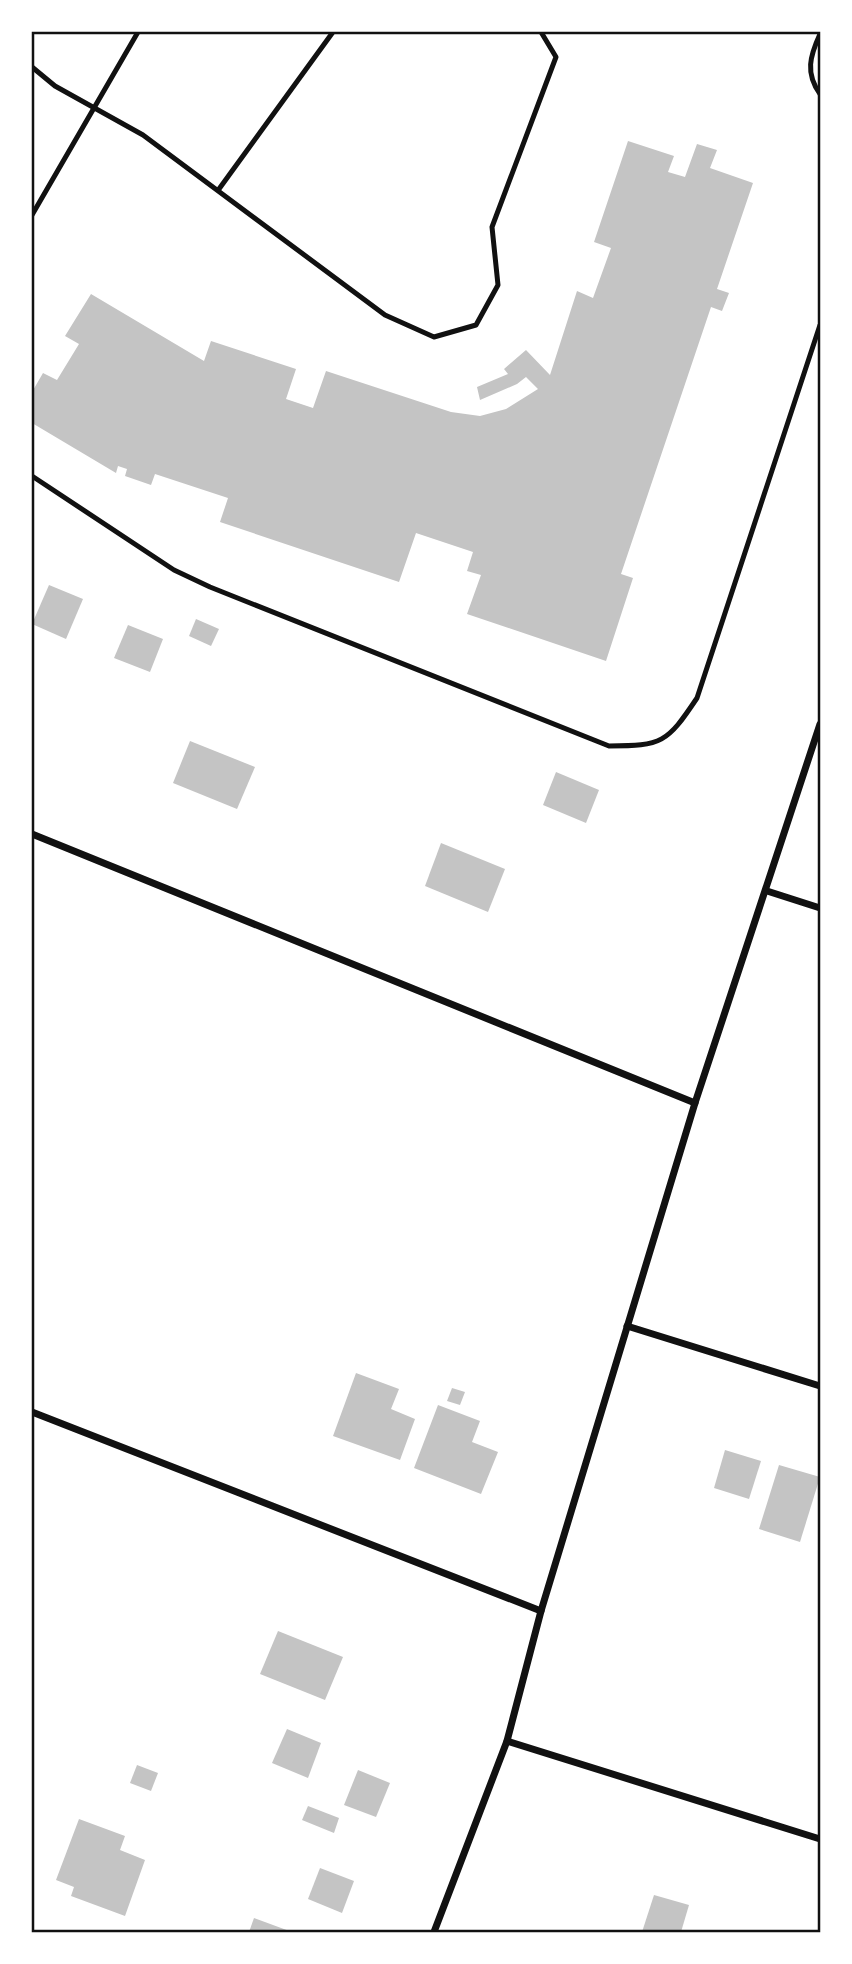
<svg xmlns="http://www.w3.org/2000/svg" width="852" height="1964" viewBox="0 0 852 1964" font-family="'Varela Round',sans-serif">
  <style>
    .building { fill: #c4c4c4 }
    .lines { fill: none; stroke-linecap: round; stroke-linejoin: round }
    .service { stroke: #111; stroke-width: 5 }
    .minor { stroke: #111; stroke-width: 7 }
    .neatline { fill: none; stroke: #111; stroke-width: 2.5 }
  </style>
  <rect width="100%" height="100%" fill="#fff"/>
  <!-- building -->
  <g class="building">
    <polygon points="628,141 674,156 668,172 685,177 697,144 717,150 710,168 753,183 717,289 729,293 722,311 711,307 621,574 633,578 606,661 467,614 481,575 467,571 473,552 416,533 399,582 220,522 228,498 155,474 151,485 125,476 127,469 118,466 116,473 32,423 32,392 43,373 57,380 79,344 65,336 91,294 204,361 211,341 296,369 286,399 313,408 326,371 451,412 480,416 506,409 538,389 526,377 517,384 480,400 477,387 508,374 504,369 526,350 550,375 577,291 593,298 611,248 594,242"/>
    <polygon points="49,585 83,599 66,639 32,624"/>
    <polygon points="196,619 219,629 211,646 189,636"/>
    <polygon points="128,625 163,639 150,672 114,658"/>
    <polygon points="190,741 255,767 237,809 173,783"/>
    <polygon points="556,772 599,790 586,823 543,805"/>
    <polygon points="441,843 505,869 488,912 425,886"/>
    <polygon points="356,1373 399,1389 391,1409 415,1419 400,1460 333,1436"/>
    <polygon points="452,1388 465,1392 460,1405 447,1401"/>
    <polygon points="438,1405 480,1421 472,1442 498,1452 481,1494 414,1468"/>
    <polygon points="725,1450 761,1461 749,1499 714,1488"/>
    <polygon points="779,1465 820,1477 800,1542 759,1529"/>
    <polygon points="278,1631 343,1657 325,1700 260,1674"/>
    <polygon points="287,1729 321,1743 308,1778 272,1763"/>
    <polygon points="137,1765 158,1773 151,1791 130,1783"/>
    <polygon points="358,1770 390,1783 376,1817 344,1805"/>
    <polygon points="308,1806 339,1818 334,1833 302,1820"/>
    <polygon points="79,1819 125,1836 120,1850 145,1860 125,1916 71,1896 74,1887 56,1880"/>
    <polygon points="320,1868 354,1881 342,1913 308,1899"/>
    <polygon points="654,1895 689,1905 681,1932 642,1932"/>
    <polygon points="254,1918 292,1932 249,1932"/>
  </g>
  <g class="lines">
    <!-- service -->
    <g class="service">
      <path d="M820 34C810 56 805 73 820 94"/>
      <polyline points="32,67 55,86 143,135 385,315 434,337 476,325 498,285 492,227 556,57 541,32"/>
      <polyline points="219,189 333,32"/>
      <polyline points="32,215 138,32"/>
      <path d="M32 476 174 570 210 587 609 746C662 746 667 743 697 698L820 325"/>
    </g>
    <!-- minor -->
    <g class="minor">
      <polyline points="32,834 695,1103"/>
      <polyline points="767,891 820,908"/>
      <polyline points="627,1326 820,1386"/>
      <polyline points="32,1412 541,1611"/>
      <polyline points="507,1741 820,1839"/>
      <polyline points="434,1932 507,1741 541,1611 695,1103 820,724"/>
    </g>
  </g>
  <!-- border -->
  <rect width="852" height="1964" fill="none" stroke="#ffffff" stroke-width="66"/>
  <rect x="33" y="33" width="786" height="1898" class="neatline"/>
</svg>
